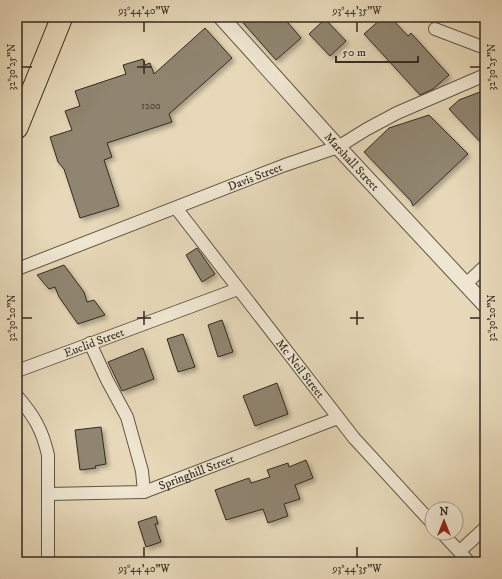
<svg xmlns="http://www.w3.org/2000/svg" width="502" height="579" viewBox="0 0 502 579" font-family="'IM FELL DW Pica',serif">
  <style>
    .building { fill: #908570; stroke: #332b21; filter: url(#shadow) }
    .lines { fill: none; stroke-linecap: round; stroke-linejoin: round }
    .minor-casing { stroke: #605647; stroke-width: 14 }
    .tertiary-casing { stroke: #605647; stroke-width: 17 }
    .motorway-casing { stroke: #332b21; stroke-width: 23 }
    .minor { stroke: #efe6d1; stroke-width: 12 }
    .tertiary { stroke: #efe6d1; stroke-width: 15 }
    .motorway { stroke: #e6d8b8; stroke-width: 21 }
    .ticks { fill: none; stroke: #332b21; stroke-width: 1.5 }
    .labels { text-anchor: middle; stroke-width: 3; stroke-linejoin: round; paint-order: stroke }
    .number-label { font-size: 10px; fill: #4a4235 }
    .street-label { font-size: 12px; fill: #332b21; stroke: #efe6d1 }
    .neatline { fill: none; stroke: #332b21; stroke-width: 1.5 }
    .ticks-label { font-size: 10px; text-anchor: middle; fill: #332b21 }
  </style>
  <defs>
    <filter id="shadow"><feDropShadow dx="3" dy="3" stdDeviation="2" flood-color="#0004"/></filter>
  </defs>
  <rect width="100%" height="100%" fill="#e6d8b8"/>
  <filter id="stains"><feTurbulence type="fractalNoise" baseFrequency=".005" numOctaves="4"/><feColorMatrix values="0 0 0 0 .2 0 0 0 0 .09 0 0 0 0 .02 0 0 0 .5 -.17"/></filter>
  <radialGradient id="worn" r=".72"><stop offset=".6" stop-color="#630" stop-opacity="0"/><stop offset="1" stop-color="#630" stop-opacity=".3"/></radialGradient>
  <!-- building -->
  <g class="building">
    <polygon points="238,17 283,17 301,38 276,60"/>
    <polygon points="383,17 390,17 408,36 411,33 449,75 433,89 420,95 364,34"/>
    <polygon points="325,19 346,41 330,56 309,34"/>
    <polygon points="205,28 232,58 169,114 172,122 107,143 112,157 104,160 119,206 80,218 64,169 58,162 50,137 72,130 65,111 80,106 75,91 126,74 123,65 143,59 145,65 150,63 154,74"/>
    <polygon points="485,90 485,147 449,109 459,100"/>
    <polygon points="429,115 468,154 413,206 411,201 364,152 389,128"/>
    <polygon points="197,248 215,274 202,282 186,255"/>
    <polygon points="64,265 84,292 87,302 94,300 105,315 78,324 59,297 55,287 49,289 37,275"/>
    <polygon points="222,320 233,352 218,357 208,325"/>
    <polygon points="183,334 195,367 178,372 167,339"/>
    <polygon points="143,348 154,379 122,391 108,362"/>
    <polygon points="277,383 288,414 255,426 243,396"/>
    <polygon points="101,427 106,464 95,466 96,468 80,470 75,430"/>
    <polygon points="306,460 313,478 295,485 300,499 284,504 288,516 268,523 263,509 226,520 215,490 249,478 251,483 270,477 267,470 288,463 289,467"/>
    <polygon points="156,516 158,524 155,524 161,542 146,547 138,522"/>
  </g>
  <g class="lines">
    <defs>
      <g id="minor">
        <polyline points="435,29 485,48"/>
        <path id="s1" d="M176 208 354 438 432 523"/>
        <path id="s2" d="M20 268 285 165 338 147 367 129 397 113 485 75"/>
        <polyline points="466,284 485,266"/>
        <polyline points="90,343 107,380 127,417 142,471 144,492"/>
        <path id="s3" d="M17 371 238 289"/>
        <path d="M17 396C34 416 42 429 48 455V562"/>
        <path id="s4" d="M48 494 144 492 338 418"/>
        <polyline points="442,533 469,562"/>
        <polyline points="460,551 485,528"/>
      </g>
      <g id="tertiary">
        <path id="s5" d="M221 17 338 147 485 305"/>
      </g>
      <polyline id="motorway" points="17,128 62,17"/>
    </defs>
    <!-- minor casing -->
    <use href="#minor" class="minor-casing"/>
    <!-- tertiary casing -->
    <use href="#tertiary" class="tertiary-casing"/>
    <!-- motorway casing -->
    <use href="#motorway" class="motorway-casing"/>
    <!-- minor -->
    <use href="#minor" class="minor"/>
    <!-- tertiary -->
    <use href="#tertiary" class="tertiary"/>
    <!-- motorway -->
    <use href="#motorway" class="motorway"/>
  </g>
  <!-- ticks -->
  <path class="ticks" d="M144 22V32M357 22V32M144 60V74M22 67H32M137 67H151M470 67H480M144 311V325M357 311V325M22 318H32M137 318H151M350 318H364M470 318H480M144 547V557M357 547V557"/>
  <g class="labels">
    <!-- number labels -->
    <g class="number-label">
      <text x="151" y="109">1200</text>
    </g>
    <!-- street labels -->
    <g class="street-label">
      <text dy="4" stroke="none"><textPath href="#s5" startOffset="195">Marshall Street</textPath></text>
      <text dy="4" stroke="none"><textPath href="#s2" startOffset="252">Davis Street</textPath></text>
      <text dy="4" stroke="none"><textPath href="#s3" startOffset="82">Euclid Street</textPath></text>
      <text dy="4" stroke="none"><textPath href="#s1" startOffset="203">Mc Neil Street</textPath></text>
      <text dy="4" stroke="none"><textPath href="#s4" startOffset="152">Springhill Street</textPath></text>
    </g>
  </g>
  <!-- margin -->
  <rect width="502" height="579" fill="none" stroke="#e6d8b8" stroke-width="44"/>
  <!-- north arrow -->
  <g transform="translate(444 521)"><circle r="19" fill="#efe6d1" stroke="#a49b8b"/>
  <path d="M0-3L7 15L0 10L-7 15Z" fill="#8f2418"/>
  <text y="-6" font-size="11" font-weight="bold" text-anchor="middle" fill="#332b21">N</text>
  </g>
  <!-- scale -->
  <path d="M336 56v6h82v-6" fill="none" stroke="#332b21" stroke-width="2"/>
  <text x="342" y="56" font-size="12" fill="#332b21" stroke="#efe6d1" stroke-width="3" paint-order="stroke">50 m</text>
  <rect x="22" y="22" width="458" height="535" class="neatline"/>
  <g class="ticks-label">
    <text x="144" y="14">93°44'40"W</text>
    <text x="357" y="14">93°44'35"W</text>
    <text transform="translate(11 67) rotate(-90)" y="4">32°30'25"N</text>
    <text transform="translate(491 67) rotate(-90)" y="4">32°30'25"N</text>
    <text transform="translate(11 318) rotate(-90)" y="4">32°30'20"N</text>
    <text transform="translate(491 318) rotate(-90)" y="4">32°30'20"N</text>
    <text x="144" y="572">93°44'40"W</text>
    <text x="357" y="572">93°44'35"W</text>
  </g>
  <rect width="100%" height="100%" filter="url(#stains)"/>
  <rect width="100%" height="100%" fill="url(#worn)"/>
</svg>
